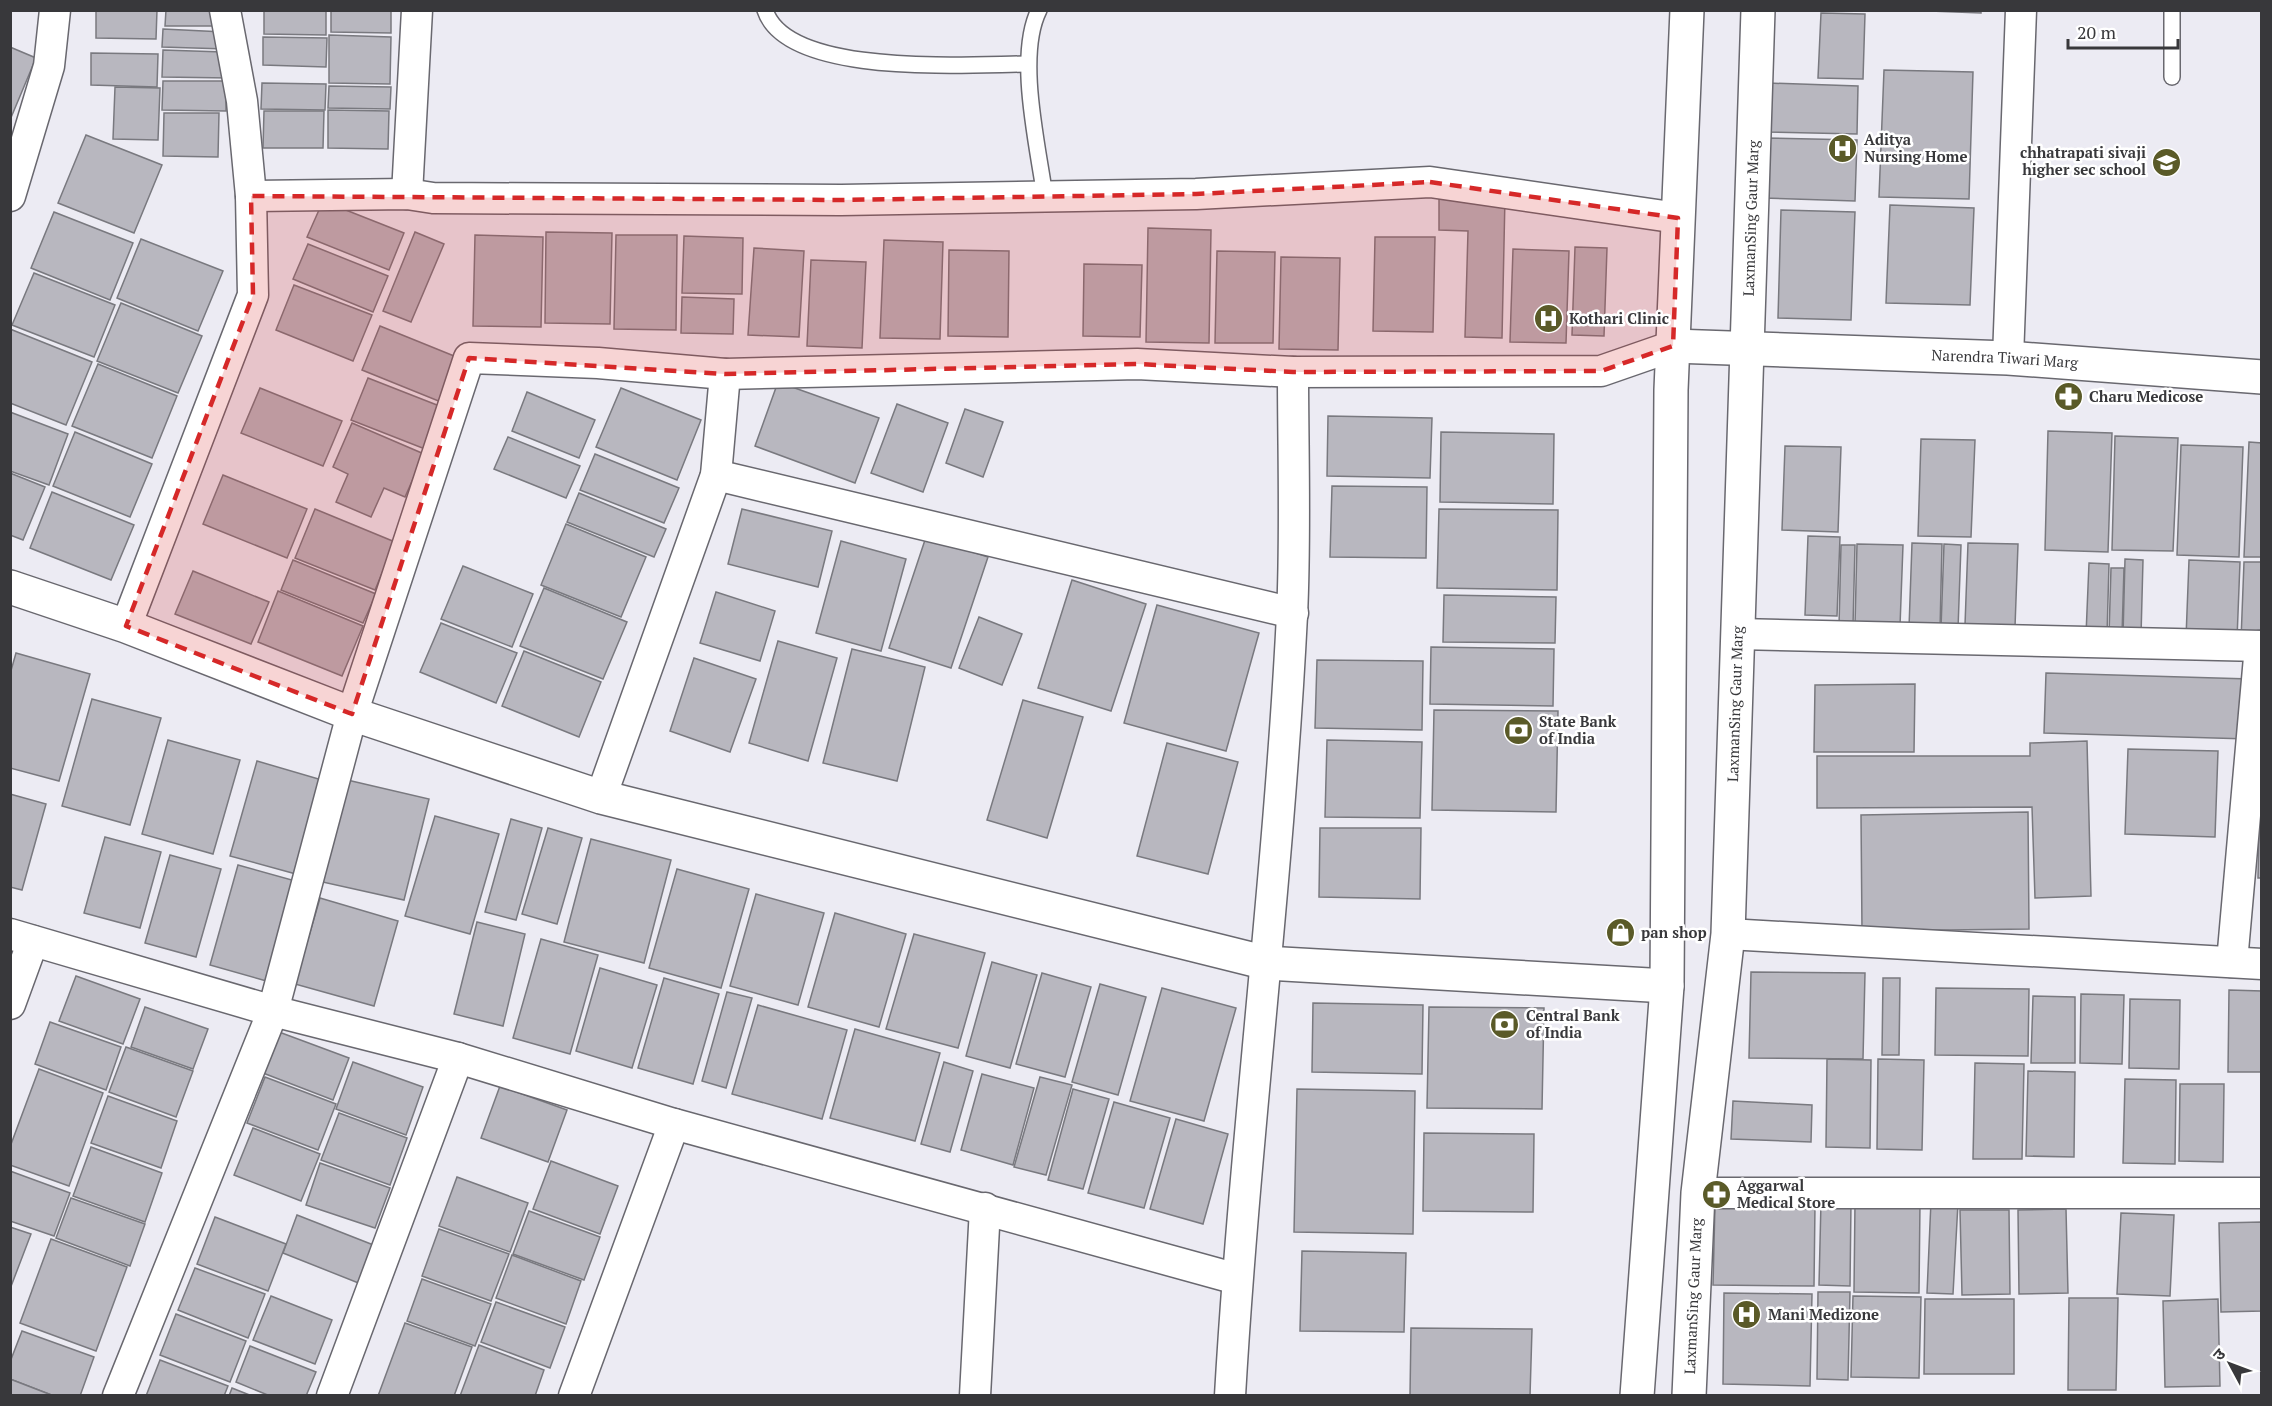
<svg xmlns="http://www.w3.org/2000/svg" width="2272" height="1406" viewBox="0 0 2272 1406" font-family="'PT Serif','Noto Sans Devanagari',serif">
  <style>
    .building { fill: #b8b7bf; stroke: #79797f; stroke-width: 1.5 }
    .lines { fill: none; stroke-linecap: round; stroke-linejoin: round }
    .lane-casing { stroke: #69686f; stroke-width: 18 }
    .street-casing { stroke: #69686f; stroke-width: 33 }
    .secondary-casing { stroke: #69686f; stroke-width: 36 }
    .lane { stroke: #fff; stroke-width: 15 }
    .street { stroke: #fff; stroke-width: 30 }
    .secondary { stroke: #fff; stroke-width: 33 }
    .marked { fill: #d62828; fill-opacity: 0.2; stroke: #d62828; stroke-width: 4.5; stroke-dasharray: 12 8; stroke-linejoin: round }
    .labels { text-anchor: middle; stroke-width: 5; stroke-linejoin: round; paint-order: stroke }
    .poi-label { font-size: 15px; font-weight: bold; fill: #38383b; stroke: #fff; text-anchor: start }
    .street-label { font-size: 15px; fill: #38383b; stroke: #fff }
  </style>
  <rect width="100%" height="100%" fill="#ecebf3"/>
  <!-- building -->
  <g class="building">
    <polygon points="96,10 157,10 156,39 96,38"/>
    <polygon points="166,10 220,10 221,26 165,26"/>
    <polygon points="264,10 326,10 326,35 264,34"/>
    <polygon points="331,10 391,10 391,33 331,32"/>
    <polygon points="1903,10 1981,10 1981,13"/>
    <polygon points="1821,13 1865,14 1863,79 1818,78"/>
    <polygon points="163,29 224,32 226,49 162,47"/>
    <polygon points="329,35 391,37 390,84 329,83"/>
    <polygon points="263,37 327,38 326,67 263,65"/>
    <polygon points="10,47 36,58 10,120"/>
    <polygon points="163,50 223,52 230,78 162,77"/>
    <polygon points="91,53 158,54 157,87 91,85"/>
    <polygon points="1884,70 1973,72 1969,199 1879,197"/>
    <polygon points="163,81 226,81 226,111 162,110"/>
    <polygon points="262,83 326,84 325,110 261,109"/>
    <polygon points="1768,83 1858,86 1857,134 1766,132"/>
    <polygon points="329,86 391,87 390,109 328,108"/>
    <polygon points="115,87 160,88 158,140 113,139"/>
    <polygon points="328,110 389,111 388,149 328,148"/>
    <polygon points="264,111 324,111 323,148 263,148"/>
    <polygon points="164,113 219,113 218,157 163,156"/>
    <polygon points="86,135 162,165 134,233 58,203"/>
    <polygon points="1765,138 1857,140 1855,201 1763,198"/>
    <polygon points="1439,195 1505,197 1502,338 1465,337 1468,231 1439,230"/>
    <polygon points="323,201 404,233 389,270 307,237"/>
    <polygon points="1890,205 1974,208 1970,305 1886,303"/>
    <polygon points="1781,210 1855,212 1851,320 1778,318"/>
    <polygon points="54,212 133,243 110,300 31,268"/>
    <polygon points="1148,228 1211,230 1209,343 1146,342"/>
    <polygon points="415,232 444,244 411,322 383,311"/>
    <polygon points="546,232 612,233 610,324 545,323"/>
    <polygon points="475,235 543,237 541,327 473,326"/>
    <polygon points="616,235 677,235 676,330 614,329"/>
    <polygon points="684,236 743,238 742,294 682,293"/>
    <polygon points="1375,237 1435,237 1433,332 1373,331"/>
    <polygon points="141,239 223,271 198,331 117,298"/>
    <polygon points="884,240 943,242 940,339 880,338"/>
    <polygon points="308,244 388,276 373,312 293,279"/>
    <polygon points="1575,247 1607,248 1604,336 1572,335"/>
    <polygon points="754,248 804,251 799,337 748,335"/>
    <polygon points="1513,249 1569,251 1566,343 1510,342"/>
    <polygon points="949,250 1009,251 1008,337 948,336"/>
    <polygon points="1217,251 1275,252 1273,343 1215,343"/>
    <polygon points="1281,257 1340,258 1338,350 1279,349"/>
    <polygon points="811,260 866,262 862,348 807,346"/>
    <polygon points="1084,264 1142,265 1140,337 1083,336"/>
    <polygon points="34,273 115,305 94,357 12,325"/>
    <polygon points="294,285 372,315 353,361 276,330"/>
    <polygon points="682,297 734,299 733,334 681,333"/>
    <polygon points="121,303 202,336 178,393 97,361"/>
    <polygon points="380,326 459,358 441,402 362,370"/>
    <polygon points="10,329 92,362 66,425 10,403"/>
    <polygon points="98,364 177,396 152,458 72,426"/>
    <polygon points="368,378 442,407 425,449 351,420"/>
    <polygon points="778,382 879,418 855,483 755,446"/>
    <polygon points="260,388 342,421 323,466 241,433"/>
    <polygon points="621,388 701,420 677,480 596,447"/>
    <polygon points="527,392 595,420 579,458 512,431"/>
    <polygon points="897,404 948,423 923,492 871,473"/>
    <polygon points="965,409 1003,422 983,477 946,463"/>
    <polygon points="10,412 68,434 49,485 10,471"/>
    <polygon points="1328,416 1432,418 1430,478 1327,476"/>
    <polygon points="352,423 424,454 405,497 384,488 371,517 336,502 348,474 333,467"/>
    <polygon points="2048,431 2112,433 2108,552 2045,550"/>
    <polygon points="75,432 152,464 130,517 53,486"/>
    <polygon points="1441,432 1554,434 1553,504 1440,502"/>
    <polygon points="2115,436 2178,438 2173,551 2112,550"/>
    <polygon points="508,437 580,466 566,498 494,469"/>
    <polygon points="1921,439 1975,440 1971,537 1918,536"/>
    <polygon points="2249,442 2262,443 2262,557 2244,557"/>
    <polygon points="2181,445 2243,447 2239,557 2177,555"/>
    <polygon points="1785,446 1841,447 1838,532 1782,530"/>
    <polygon points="595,454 679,488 664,523 580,490"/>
    <polygon points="10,473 45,487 23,540 10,535"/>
    <polygon points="223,475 307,509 287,558 203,524"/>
    <polygon points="1332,486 1427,487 1426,558 1330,557"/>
    <polygon points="52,492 134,525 111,580 30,548"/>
    <polygon points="579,493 666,529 654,557 567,522"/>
    <polygon points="315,509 395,542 375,590 295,558"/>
    <polygon points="742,509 832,531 818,587 728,564"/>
    <polygon points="1439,509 1558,510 1557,590 1437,588"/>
    <polygon points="566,524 646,557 621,617 541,585"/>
    <polygon points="1808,536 1840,537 1837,616 1805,615"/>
    <polygon points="926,537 988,557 951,668 889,648"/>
    <polygon points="841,541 906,559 881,651 816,633"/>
    <polygon points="1912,543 1942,544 1940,630 1909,628"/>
    <polygon points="1968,543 2018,544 2015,627 1965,625"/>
    <polygon points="1857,544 1903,545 1900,626 1855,625"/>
    <polygon points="1944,544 1961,545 1958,629 1941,628"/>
    <polygon points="1841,545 1855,545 1853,626 1839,626"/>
    <polygon points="2125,559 2143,560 2141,636 2123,635"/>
    <polygon points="293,560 376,594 363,623 281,590"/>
    <polygon points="2189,560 2240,562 2237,639 2186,638"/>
    <polygon points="2244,562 2262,562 2262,640 2241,640"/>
    <polygon points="2089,563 2109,564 2107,635 2086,635"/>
    <polygon points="463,566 533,594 512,647 441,619"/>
    <polygon points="2111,568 2124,568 2122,635 2109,635"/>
    <polygon points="193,571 269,602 251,644 175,614"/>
    <polygon points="1072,580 1146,604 1111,711 1038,688"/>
    <polygon points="544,588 627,622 603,679 520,646"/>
    <polygon points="278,591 363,626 342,676 258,642"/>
    <polygon points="716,592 775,611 760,661 700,643"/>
    <polygon points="1444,595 1556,597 1555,643 1443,642"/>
    <polygon points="1157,605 1259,633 1226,751 1124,723"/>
    <polygon points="979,617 1022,634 1002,685 959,668"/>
    <polygon points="441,623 517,653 496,703 420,672"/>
    <polygon points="778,641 837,658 808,761 749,743"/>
    <polygon points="1431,647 1554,649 1553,706 1430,704"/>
    <polygon points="852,649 925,667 897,781 823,763"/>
    <polygon points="524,651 601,682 579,737 502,706"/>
    <polygon points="16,653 90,674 59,781 10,768 10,674"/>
    <polygon points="694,658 756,679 730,752 670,731"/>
    <polygon points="1317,660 1423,661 1422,730 1315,728"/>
    <polygon points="2046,673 2250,679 2248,739 2044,733"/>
    <polygon points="1915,684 1914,752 1814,752 1815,685"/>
    <polygon points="92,699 161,718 130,825 62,806"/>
    <polygon points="1023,700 1083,717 1047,838 987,820"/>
    <polygon points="1434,710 1558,711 1556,812 1432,810"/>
    <polygon points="168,740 240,760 213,854 142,834"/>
    <polygon points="1327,740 1422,742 1420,818 1325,817"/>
    <polygon points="2087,741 2091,896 2035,898 2032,807 1817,808 1817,756 2030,756 2030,743"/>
    <polygon points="1167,743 1238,762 1208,874 1137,856"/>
    <polygon points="2128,749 2218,751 2215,837 2125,834"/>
    <polygon points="257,761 322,780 296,874 230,856"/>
    <polygon points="343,779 429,799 404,900 318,881"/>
    <polygon points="2260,790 2262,790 2262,878 2258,878"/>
    <polygon points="10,794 46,804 22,890 10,887"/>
    <polygon points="2028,812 2029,929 1862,931 1861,815"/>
    <polygon points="435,816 499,834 470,934 405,916"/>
    <polygon points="511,819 542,828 516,920 485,912"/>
    <polygon points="548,828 582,838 557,924 522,914"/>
    <polygon points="1320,828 1421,828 1420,899 1319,897"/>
    <polygon points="105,837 161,852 140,928 84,913"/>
    <polygon points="591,839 671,860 644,963 564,942"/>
    <polygon points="170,855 221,869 196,957 145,943"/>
    <polygon points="238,865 299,882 270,982 210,965"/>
    <polygon points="677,869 749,889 721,988 649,968"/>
    <polygon points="756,894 824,913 798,1005 730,986"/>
    <polygon points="320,898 398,921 374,1006 295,984"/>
    <polygon points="835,913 906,934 879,1027 808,1007"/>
    <polygon points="477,922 525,934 503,1026 454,1014"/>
    <polygon points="914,934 985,953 958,1048 886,1029"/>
    <polygon points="541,939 598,955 570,1054 513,1038"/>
    <polygon points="992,962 1037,975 1010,1068 966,1056"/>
    <polygon points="600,968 657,985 632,1068 576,1051"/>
    <polygon points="1751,972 1865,973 1863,1059 1749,1058"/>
    <polygon points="1042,973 1091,987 1065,1077 1016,1064"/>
    <polygon points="76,976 140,999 123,1044 59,1021"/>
    <polygon points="664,978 719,994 693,1084 638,1068"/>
    <polygon points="1883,978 1900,978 1899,1055 1882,1055"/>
    <polygon points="1100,984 1146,997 1118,1095 1072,1082"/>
    <polygon points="1162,988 1236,1008 1204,1121 1130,1101"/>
    <polygon points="1936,988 2029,989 2028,1056 1935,1055"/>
    <polygon points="2229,990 2262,991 2262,1072 2228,1072"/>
    <polygon points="727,992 752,998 726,1088 702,1081"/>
    <polygon points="2081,994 2124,995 2122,1064 2080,1063"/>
    <polygon points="2033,996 2075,997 2075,1063 2031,1063"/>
    <polygon points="2130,999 2180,1000 2179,1069 2129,1068"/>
    <polygon points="1313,1003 1423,1005 1422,1074 1312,1072"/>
    <polygon points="758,1005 847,1030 822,1119 732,1094"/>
    <polygon points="145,1007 208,1029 193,1069 131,1047"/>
    <polygon points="1429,1007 1544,1008 1542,1109 1427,1108"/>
    <polygon points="50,1022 121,1047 106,1090 35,1064"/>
    <polygon points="855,1029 940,1053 915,1141 830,1118"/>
    <polygon points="279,1032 349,1058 333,1100 263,1073"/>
    <polygon points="126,1047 193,1071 176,1117 109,1092"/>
    <polygon points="1827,1059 1871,1060 1870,1148 1826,1147"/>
    <polygon points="1878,1059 1924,1060 1922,1150 1877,1149"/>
    <polygon points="353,1062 423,1087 406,1135 336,1109"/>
    <polygon points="944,1062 973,1071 950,1152 921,1144"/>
    <polygon points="1975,1063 2024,1064 2022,1159 1973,1159"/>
    <polygon points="39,1069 103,1093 69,1186 10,1165 10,1147"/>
    <polygon points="2028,1071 2075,1072 2074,1157 2026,1156"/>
    <polygon points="982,1074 1034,1088 1013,1165 961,1150"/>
    <polygon points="265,1077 336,1104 318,1150 247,1123"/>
    <polygon points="1040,1077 1072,1085 1046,1175 1014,1167"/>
    <polygon points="2125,1079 2176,1080 2175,1164 2123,1163"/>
    <polygon points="2180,1084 2224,1084 2223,1162 2179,1161"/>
    <polygon points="500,1086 567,1110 548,1162 481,1138"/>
    <polygon points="1073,1089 1109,1099 1083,1189 1048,1180"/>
    <polygon points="1297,1089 1415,1091 1413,1234 1294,1232"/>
    <polygon points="108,1096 177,1121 161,1168 91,1143"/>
    <polygon points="1733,1101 1812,1105 1811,1142 1731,1139"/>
    <polygon points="1114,1102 1170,1118 1144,1208 1088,1193"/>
    <polygon points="339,1113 407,1138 390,1185 321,1160"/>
    <polygon points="1176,1119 1228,1134 1203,1224 1150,1209"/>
    <polygon points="253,1128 320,1154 301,1201 234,1175"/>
    <polygon points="1424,1133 1534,1134 1533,1212 1423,1211"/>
    <polygon points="91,1147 162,1173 145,1222 73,1196"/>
    <polygon points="551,1161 618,1186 600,1234 533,1209"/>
    <polygon points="320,1163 390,1188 375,1228 306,1205"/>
    <polygon points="10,1171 70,1193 54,1236 10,1221"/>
    <polygon points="457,1177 528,1203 510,1252 439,1226"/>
    <polygon points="71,1198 145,1224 130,1266 56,1238"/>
    <polygon points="1931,1201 1958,1203 1953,1294 1927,1293"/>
    <polygon points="1821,1202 1851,1202 1850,1286 1819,1285"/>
    <polygon points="1855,1202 1920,1203 1919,1293 1854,1292"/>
    <polygon points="1715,1204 1815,1205 1814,1286 1713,1285"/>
    <polygon points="2066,1209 2068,1293 2019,1294 2018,1210"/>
    <polygon points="1960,1210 2009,1210 2010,1294 1962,1295"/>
    <polygon points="529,1211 600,1237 584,1280 513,1254"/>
    <polygon points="2121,1213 2174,1215 2170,1296 2117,1294"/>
    <polygon points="297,1215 376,1246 361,1284 283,1253"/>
    <polygon points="215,1217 286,1244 268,1291 197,1264"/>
    <polygon points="2262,1222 2262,1311 2221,1312 2219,1223"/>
    <polygon points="10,1227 31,1234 10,1289"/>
    <polygon points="439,1229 509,1254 491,1301 422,1276"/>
    <polygon points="51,1239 127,1267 96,1351 20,1323"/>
    <polygon points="1302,1251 1406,1253 1404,1332 1300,1331"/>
    <polygon points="512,1255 581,1281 566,1324 496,1298"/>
    <polygon points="195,1268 265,1294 248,1338 178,1310"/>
    <polygon points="422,1279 491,1304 475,1346 407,1321"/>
    <polygon points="1818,1292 1850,1292 1848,1380 1817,1379"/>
    <polygon points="1724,1293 1812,1294 1810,1386 1723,1384"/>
    <polygon points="271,1296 332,1320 315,1364 253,1340"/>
    <polygon points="1853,1296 1921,1297 1919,1378 1851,1377"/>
    <polygon points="2069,1298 2118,1298 2116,1390 2068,1390"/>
    <polygon points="1925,1299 2014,1299 2014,1374 1924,1374"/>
    <polygon points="2218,1299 2220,1386 2165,1387 2163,1301"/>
    <polygon points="496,1302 565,1327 550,1368 481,1342"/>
    <polygon points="176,1314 246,1341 230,1382 160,1355"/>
    <polygon points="405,1323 472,1347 454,1396 378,1396"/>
    <polygon points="1411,1328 1532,1329 1530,1396 1410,1396"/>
    <polygon points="22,1331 94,1357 80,1396 54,1396 10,1379 10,1362"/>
    <polygon points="479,1345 544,1370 535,1396 460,1396"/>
    <polygon points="250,1346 316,1372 306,1396 270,1396 236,1382"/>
    <polygon points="160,1360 228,1386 224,1396 146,1396"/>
    <polygon points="10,1379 54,1396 10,1396"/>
    <polygon points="232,1388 252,1396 229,1396"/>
  </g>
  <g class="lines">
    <defs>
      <g id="lane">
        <path d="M765 10C787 78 970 64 1028 64"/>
        <path d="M1039 10C1016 56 1038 146 1045 197"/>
        <polyline points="2172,77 2172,10"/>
      </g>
      <g id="street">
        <polyline points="407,194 417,10"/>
        <polyline points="10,196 49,66 55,10"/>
        <polyline points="251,196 407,194 433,198 841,200 1196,194 1430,182 1678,218"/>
        <polyline points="2008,358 2021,10"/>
        <polyline points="716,475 1293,613"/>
        <polyline points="126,626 253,295 251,196 242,101 225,10"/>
        <polyline points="1738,634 2262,646"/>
        <polyline points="601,797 716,475 725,374"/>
        <polyline points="10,934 273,1011 458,1058 674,1124 1237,1279"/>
        <polyline points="1728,934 2262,964"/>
        <polyline points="2232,962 2260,646"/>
        <polyline points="10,1004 33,941"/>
        <polyline points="1698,1193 2262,1193"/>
        <polyline points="118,1396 273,1011 352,714 469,358 598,363 725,374 1137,364 1293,372 1601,371 1673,346"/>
        <polyline points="332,1396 458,1058"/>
        <polyline points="574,1396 674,1124"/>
        <polyline points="975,1396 985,1208"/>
        <path d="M1230 1396C1245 1135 1279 875 1292 615 1296 534 1293 453 1293 372"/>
      </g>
      <g id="secondary">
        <path id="s1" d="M1673 346 2008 358 2262 377"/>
        <polyline points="10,587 126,626 352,714 601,797 1267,963 1667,986"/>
        <polyline points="1637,1396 1667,986 1671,390 1687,10"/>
        <path id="s2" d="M1689 1396 1698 1193 1728 934 1758 10"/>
      </g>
    </defs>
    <!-- lane casing -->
    <use href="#lane" class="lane-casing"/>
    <!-- street casing -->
    <use href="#street" class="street-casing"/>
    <!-- secondary casing -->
    <use href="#secondary" class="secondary-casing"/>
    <!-- lane -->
    <use href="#lane" class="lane"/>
    <!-- street -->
    <use href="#street" class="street"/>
    <!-- secondary -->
    <use href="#secondary" class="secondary"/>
  </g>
  <!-- marked area -->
  <path class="marked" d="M1430 182 1678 218 1673 346 1601 371 1293 372 1137 364 725 374 469 358 352 714 126 626 253 295 251 196 841 200 1196 194Z"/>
  <!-- icons -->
  <defs>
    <symbol id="hospital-disc" viewBox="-11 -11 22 22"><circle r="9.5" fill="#5a5a28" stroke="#fff"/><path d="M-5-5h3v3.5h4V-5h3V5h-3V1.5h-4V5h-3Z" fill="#fff"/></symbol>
    <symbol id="school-disc" viewBox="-11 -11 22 22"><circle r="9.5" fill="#5a5a28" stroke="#fff"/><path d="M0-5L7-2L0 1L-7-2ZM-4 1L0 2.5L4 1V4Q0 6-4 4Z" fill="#fff"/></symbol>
    <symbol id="pharmacy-disc" viewBox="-11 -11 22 22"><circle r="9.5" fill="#5a5a28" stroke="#fff"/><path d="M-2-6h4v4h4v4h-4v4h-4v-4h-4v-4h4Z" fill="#fff"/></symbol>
    <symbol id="bank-disc" viewBox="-11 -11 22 22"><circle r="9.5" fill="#5a5a28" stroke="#fff"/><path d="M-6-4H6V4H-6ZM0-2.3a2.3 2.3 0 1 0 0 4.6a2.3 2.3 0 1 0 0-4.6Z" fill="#fff"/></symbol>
    <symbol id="shop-disc" viewBox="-11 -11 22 22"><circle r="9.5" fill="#5a5a28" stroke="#fff"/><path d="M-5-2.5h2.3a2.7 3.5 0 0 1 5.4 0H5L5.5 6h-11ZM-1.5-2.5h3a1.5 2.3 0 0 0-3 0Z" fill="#fff"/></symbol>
  </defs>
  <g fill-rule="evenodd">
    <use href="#hospital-disc" x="1826" y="132" width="33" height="33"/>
    <use href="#school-disc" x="2150" y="146" width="33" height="33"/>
    <use href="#hospital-disc" x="1532" y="302" width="33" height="33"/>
    <use href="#pharmacy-disc" x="2052" y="380" width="33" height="33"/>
    <use href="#bank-disc" x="1502" y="714" width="33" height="33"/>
    <use href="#shop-disc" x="1604" y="916" width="33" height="33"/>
    <use href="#bank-disc" x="1488" y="1008" width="33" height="33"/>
    <use href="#pharmacy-disc" x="1700" y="1178" width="33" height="33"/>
    <use href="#hospital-disc" x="1730" y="1298" width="33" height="33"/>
  </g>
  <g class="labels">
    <!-- poi labels -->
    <g class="poi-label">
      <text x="1864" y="145">Aditya<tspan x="1864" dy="17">Nursing Home</tspan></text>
      <text x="2146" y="158" text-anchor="end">chhatrapati sivaji<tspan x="2146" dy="17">higher sec school</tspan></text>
      <text x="1569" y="324">Kothari Clinic</text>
      <text x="2089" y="402">Charu Medicose</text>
      <text x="1539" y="727">State Bank<tspan x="1539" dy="17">of India</tspan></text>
      <text x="1641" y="938">pan shop</text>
      <text x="1526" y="1021">Central Bank<tspan x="1526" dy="17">of India</tspan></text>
      <text x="1737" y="1191">Aggarwal<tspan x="1737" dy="17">Medical Store</tspan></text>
      <text x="1768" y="1320">Mani Medizone</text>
    </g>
    <!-- street labels -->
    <g class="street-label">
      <text dy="5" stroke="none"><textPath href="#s2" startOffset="1180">LaxmanSing Gaur Marg</textPath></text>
      <text dy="5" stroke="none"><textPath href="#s1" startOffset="332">Narendra Tiwari Marg</textPath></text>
      <text dy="5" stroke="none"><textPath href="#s2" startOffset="694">LaxmanSing Gaur Marg</textPath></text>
      <text dy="5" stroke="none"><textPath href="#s2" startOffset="100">LaxmanSing Gaur Marg</textPath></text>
    </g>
  </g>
  <!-- border -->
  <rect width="2272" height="1406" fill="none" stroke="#38383b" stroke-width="24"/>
  <!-- north arrow -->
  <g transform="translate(2230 1364) rotate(311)" stroke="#ffffff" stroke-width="4.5" paint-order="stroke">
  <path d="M0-4.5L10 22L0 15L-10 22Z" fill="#38383b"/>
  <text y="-9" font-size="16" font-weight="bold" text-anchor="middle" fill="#38383b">उ</text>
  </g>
  <!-- scale -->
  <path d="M2068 39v9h110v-9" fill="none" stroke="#38383b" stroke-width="3"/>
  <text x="2077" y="39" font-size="18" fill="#38383b" stroke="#ffffff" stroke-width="4.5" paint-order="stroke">20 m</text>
</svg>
